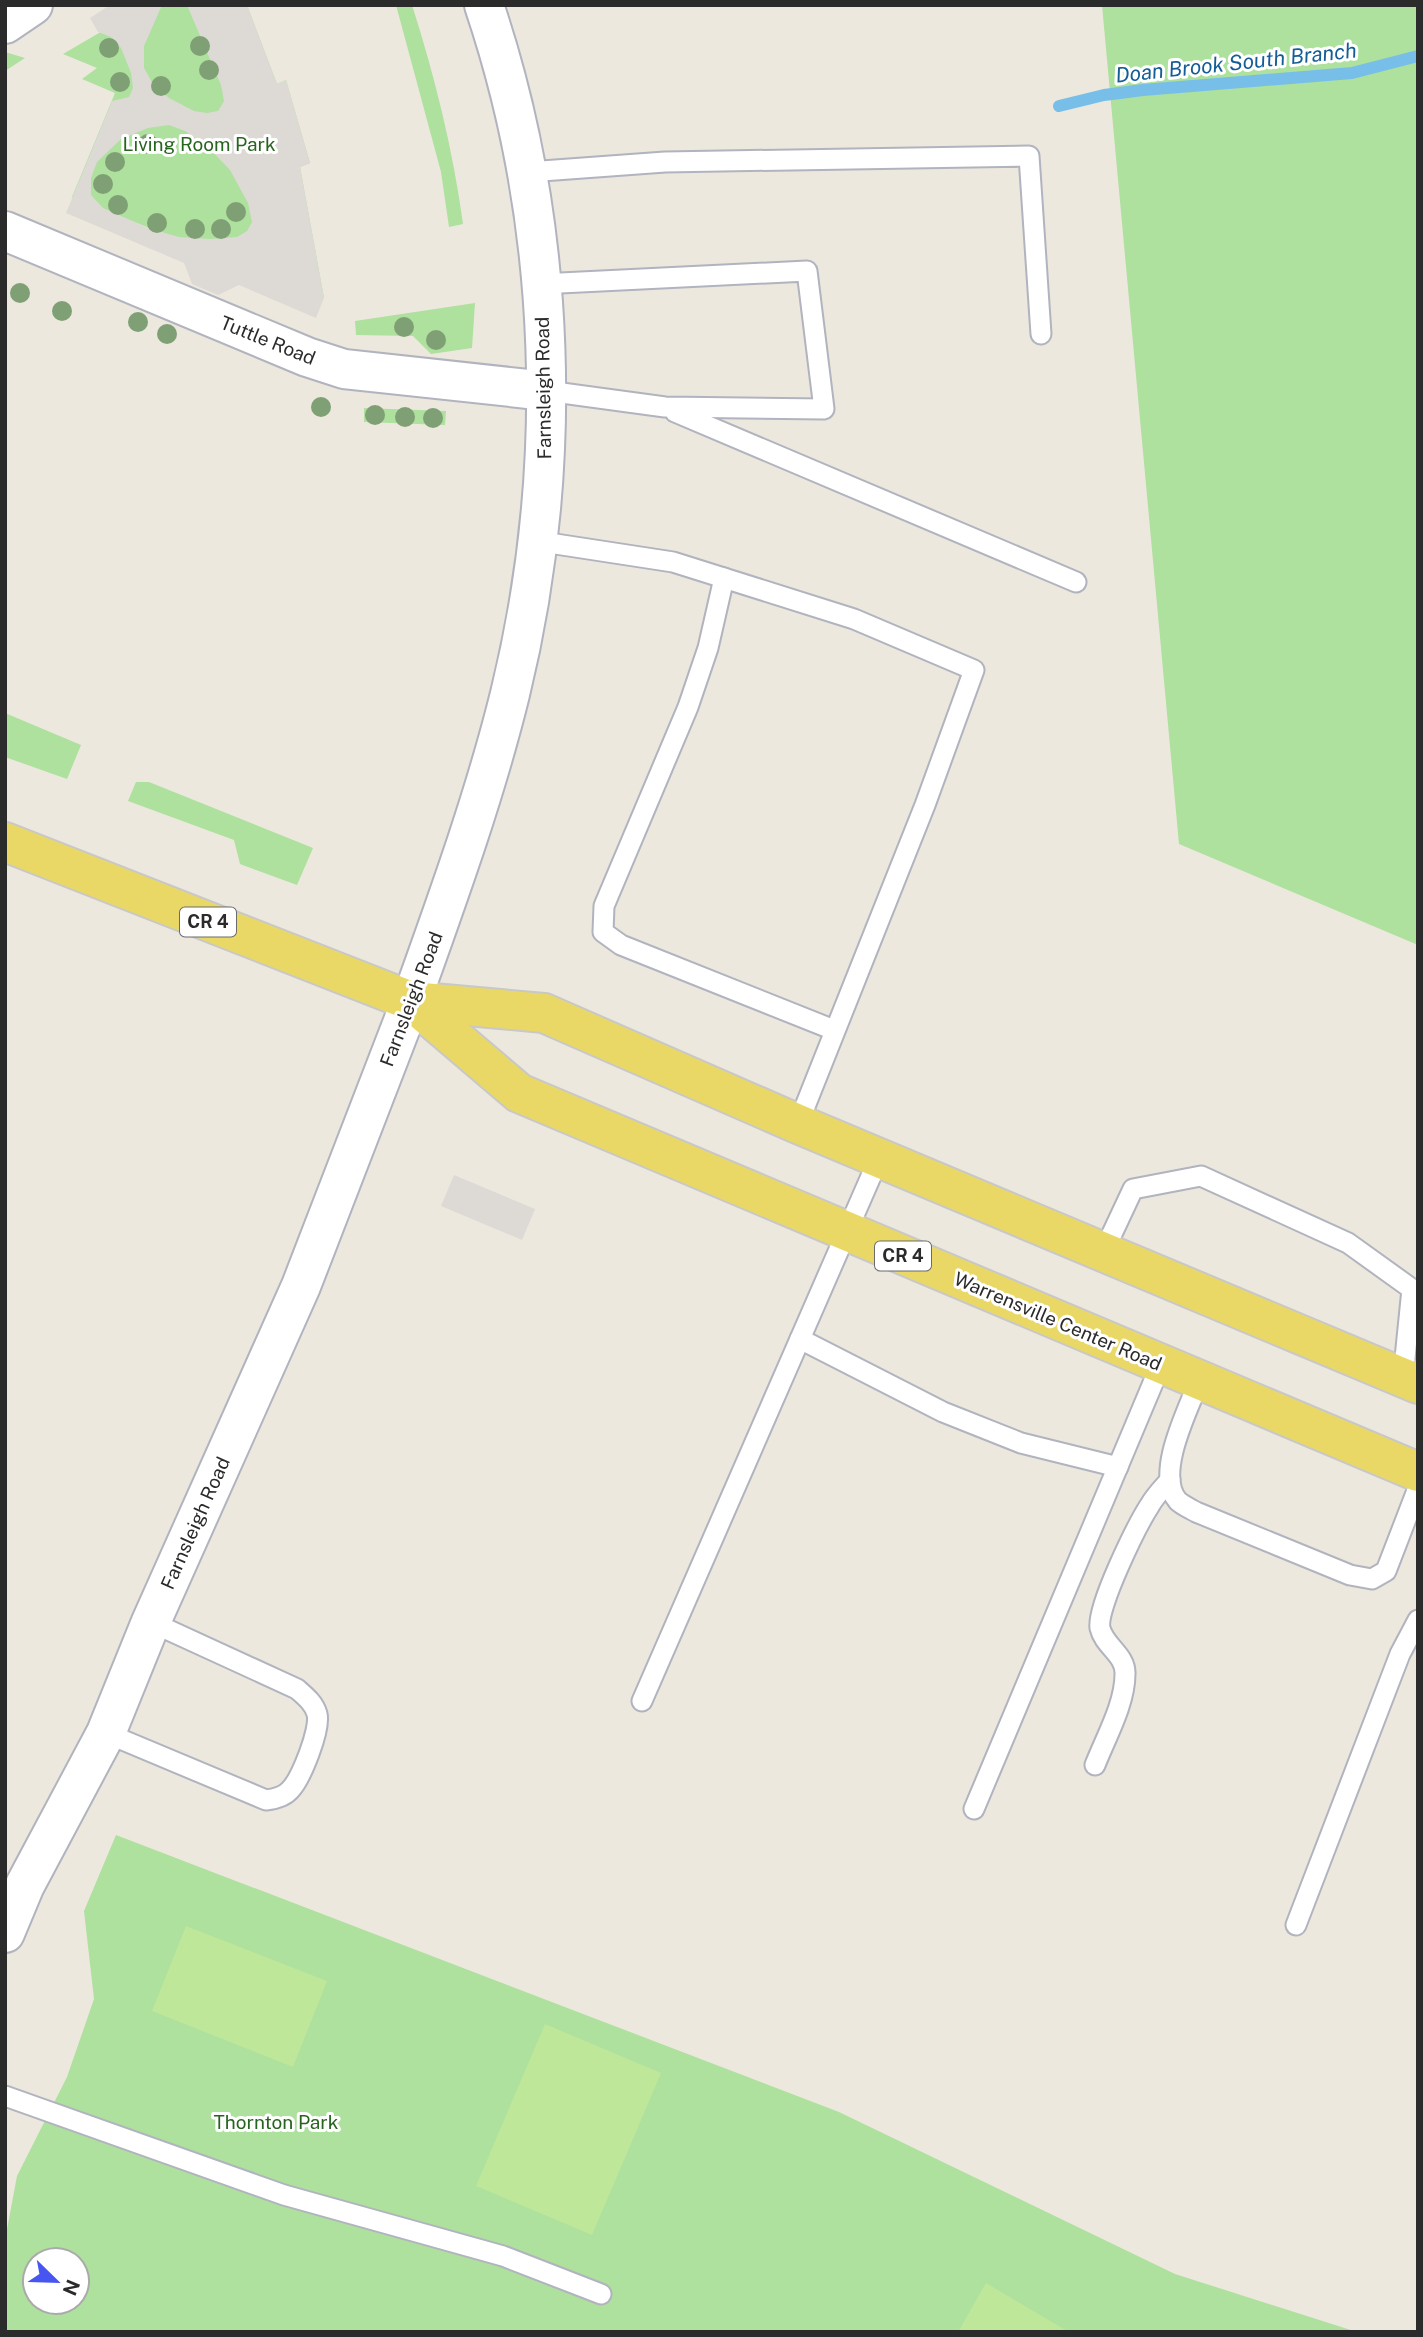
<svg xmlns="http://www.w3.org/2000/svg" width="1423" height="2337" viewBox="0 0 1423 2337" font-family="'Public Sans',sans-serif">
  <style>
    .green { fill: #aee09e; fill-rule: evenodd }
    .pitch { fill: #bee79a }
    .plaza { fill: #dddad5; fill-rule: evenodd }
    .lines { fill: none; stroke-linecap: round; stroke-linejoin: round }
    .stream { stroke: #77bfe9; stroke-width: 12 }
    .lane-casing { stroke: #b1b3be; stroke-width: 23 }
    .street-casing { stroke: #b1b3be; stroke-width: 42 }
    .secondary-casing { stroke: #b1b3be; stroke-width: 42 }
    .primary-casing { stroke: #c8c8c8; stroke-width: 42 }
    .lane { stroke: #fff; stroke-width: 19 }
    .street { stroke: #fff; stroke-width: 38 }
    .secondary { stroke: #fff; stroke-width: 38 }
    .primary { stroke: #ead866; stroke-width: 38 }
    .tree { fill: #7fa074 }
    .labels { text-anchor: middle; stroke-width: 6; stroke-linejoin: round; paint-order: stroke }
    .shield { fill: #fff; stroke: #6b6b6b; stroke-width: 2 }
    .shield-label { font-size: 18px; font-weight: bold; fill: #2b2b2b }
    .park-label { font-size: 19px; fill: #26651e; stroke: #fff }
    .street-label { font-size: 19px; fill: #2b2b2b; stroke: #fff }
    .water-label { font-size: 21px; font-style: italic; fill: #145d96; stroke: #fff }
  </style>
  <rect width="100%" height="100%" fill="#ece8de"/>
  <!-- green -->
  <g class="green">
    <polygon points="147,5 247,5 277,84 286,80 310,163 300,167 324,298 72,197 115,93 82,79 97,68 63,54"/>
    <path d="M396 5H412C435 77 453 150 463 224L449 227 441 172Z"/>
    <polygon points="1102,5 1418,5 1418,945 1179,844"/>
    <polygon points="5,52 25,58 5,71"/>
    <polygon points="475,303 472,348 431,354 413,336 356,335 355,321"/>
    <polygon points="364,408 446,411 445,425 364,422"/>
    <polygon points="5,713 81,745 67,779 5,757"/>
    <polygon points="136,782 149,782 313,848 297,885 240,864 234,840 128,801"/>
    <path d="M116 1835 839 2112 1175 2274 1357 2332H5V2240L17 2176 67 2077 94 1999 84 1911ZM35 2260H77V2302H35Z"/>
  </g>
  <!-- pitch -->
  <g class="pitch">
    <polygon points="186,1926 327,1981 293,2067 152,2011"/>
    <polygon points="545,2024 661,2073 592,2235 476,2186"/>
    <polygon points="986,2283 1069,2332 958,2332"/>
  </g>
  <!-- plaza -->
  <g class="plaza">
    <path d="M110 5H162L144 46V68L153 84 169 98 194 111 207 113 218 111 224 101 221 85 187 5H247L277 84 286 80 310 163 300 167 324 298 316 318 239 285 218 295 192 284 184 263 66 213 112 101 129 97 133 88 131 73 121 48 111 37 98 32 90 18ZM169 125 185 131 207 146 230 170 248 203 252 222 247 231 237 237 210 239 179 237 148 228 103 208 91 195V178L97 162 121 139 148 128Z"/>
    <polygon points="454,1175 535,1209 522,1240 441,1206"/>
  </g>
  <g class="lines">
    <!-- stream -->
    <polyline class="stream" points="1059,106 1104,95 1143,90 1352,73 1418,56"/>
    <defs>
      <g id="lane">
        <polyline points="528,172 665,162 1029,156 1041,334"/>
        <polyline points="540,284 807,271 824,409 665,407 547,391"/>
        <polyline points="675,412 1076,582"/>
        <polyline points="536,541 673,562 854,619 974,670 925,805 798,1124"/>
        <polyline points="724,578 708,648 688,707 604,906 603,932 621,945 834,1030"/>
        <polyline points="1103,1253 1133,1189 1201,1176 1348,1243 1412,1289 1403,1378"/>
        <polyline points="800,1339 943,1412 1021,1443 1118,1467"/>
        <path d="M1199 1381C1189 1408 1154 1474 1178 1501 1182 1505 1191 1509 1196 1512L1350 1575 1372 1579 1386 1571 1418 1488"/>
        <polyline points="642,1701 879,1158"/>
        <path d="M106 1733 266 1800C275 1799 284 1797 290 1790 301 1779 321 1729 317 1714 314 1703 305 1696 297 1689L151 1622"/>
        <path d="M1095 1765C1106 1737 1125 1704 1125 1674 1126 1655 1104 1646 1100 1628 1096 1608 1137 1525 1150 1505 1155 1496 1163 1488 1170 1480"/>
        <polyline points="974,1809 1161,1364"/>
        <polyline points="1296,1925 1400,1654 1418,1620"/>
        <polyline points="5,2096 284,2195 503,2256 601,2294"/>
      </g>
      <g id="street">
        <polyline points="5,24 33,5"/>
        <polyline points="5,231 307,357 344,369 547,391"/>
        <polyline points="5,1933 25,1885 106,1733 151,1622 301,1286 411,1001"/>
      </g>
      <path id="secondary" d="M411 1001C447 900 484 799 510 694 565 470 558 224 484 5"/>
      <g id="primary">
        <polyline points="5,842 411,1001 544,1013 798,1124 1418,1384"/>
        <polyline points="411,1001 519,1093 1418,1472"/>
      </g>
    </defs>
    <!-- lane casing -->
    <use href="#lane" class="lane-casing"/>
    <!-- street casing -->
    <use href="#street" class="street-casing"/>
    <!-- secondary casing -->
    <use href="#secondary" class="secondary-casing"/>
    <!-- primary casing -->
    <use href="#primary" class="primary-casing"/>
    <!-- lane -->
    <use href="#lane" class="lane"/>
    <!-- street -->
    <use href="#street" class="street"/>
    <!-- secondary -->
    <use href="#secondary" class="secondary"/>
    <!-- primary -->
    <use href="#primary" class="primary"/>
  </g>
  <!-- trees -->
  <g class="tree">
    <circle cx="200" cy="46" r="10"/>
    <circle cx="109" cy="48" r="10"/>
    <circle cx="209" cy="70" r="10"/>
    <circle cx="120" cy="82" r="10"/>
    <circle cx="161" cy="86" r="10"/>
    <circle cx="148" cy="144" r="10"/>
    <circle cx="115" cy="162" r="10"/>
    <circle cx="103" cy="184" r="10"/>
    <circle cx="118" cy="205" r="10"/>
    <circle cx="236" cy="212" r="10"/>
    <circle cx="157" cy="223" r="10"/>
    <circle cx="195" cy="229" r="10"/>
    <circle cx="221" cy="229" r="10"/>
    <circle cx="20" cy="293" r="10"/>
    <circle cx="62" cy="311" r="10"/>
    <circle cx="138" cy="322" r="10"/>
    <circle cx="404" cy="327" r="10"/>
    <circle cx="167" cy="334" r="10"/>
    <circle cx="436" cy="340" r="10"/>
    <circle cx="321" cy="407" r="10"/>
    <circle cx="375" cy="415" r="10"/>
    <circle cx="405" cy="417" r="10"/>
    <circle cx="433" cy="418" r="10"/>
  </g>
  <g class="labels">
    <!-- shield labels -->
    <g class="shield">
      <rect x="180" y="907.5" width="56" height="29" rx="5"/>
      <rect x="875" y="1241.5" width="56" height="29" rx="5"/>
    </g>
    <g class="shield-label">
      <text x="208" y="928">CR 4</text>
      <text x="903" y="1262">CR 4</text>
    </g>
    <!-- park labels -->
    <g class="park-label">
      <text x="199" y="151">Living Room Park</text>
      <text x="276" y="2129">Thornton Park</text>
    </g>
    <!-- street labels -->
    <g class="street-label">
      <text transform="translate(268 340) rotate(22)" y="7">Tuttle Road</text>
      <text transform="translate(543 388) rotate(-91)" y="7">Farnsleigh Road</text>
      <text transform="translate(411 999) rotate(-69)" y="7">Farnsleigh Road</text>
      <text transform="translate(1058 1321) rotate(23)" y="7">Warrensville Center Road</text>
      <text transform="translate(195 1523) rotate(-66)" y="7">Farnsleigh Road</text>
    </g>
    <!-- water labels -->
    <g class="water-label">
      <text transform="translate(1236 63) rotate(-6)" y="7">Doan Brook South Branch</text>
    </g>
  </g>
  <!-- border -->
  <rect width="1423" height="2337" fill="none" stroke="#2b2b2b" stroke-width="14"/>
  <!-- north arrow -->
  <g transform="translate(56 2281) rotate(113)"><circle r="33" fill="#ffffff" stroke="#aaaaaa" stroke-width="2"/>
  <path d="M0-5L12 26L0 18L-12 26Z" fill="#4755f1"/>
  <text y="-10" font-size="19" font-weight="bold" text-anchor="middle" fill="#2b2b2b">N</text>
  </g>
</svg>
